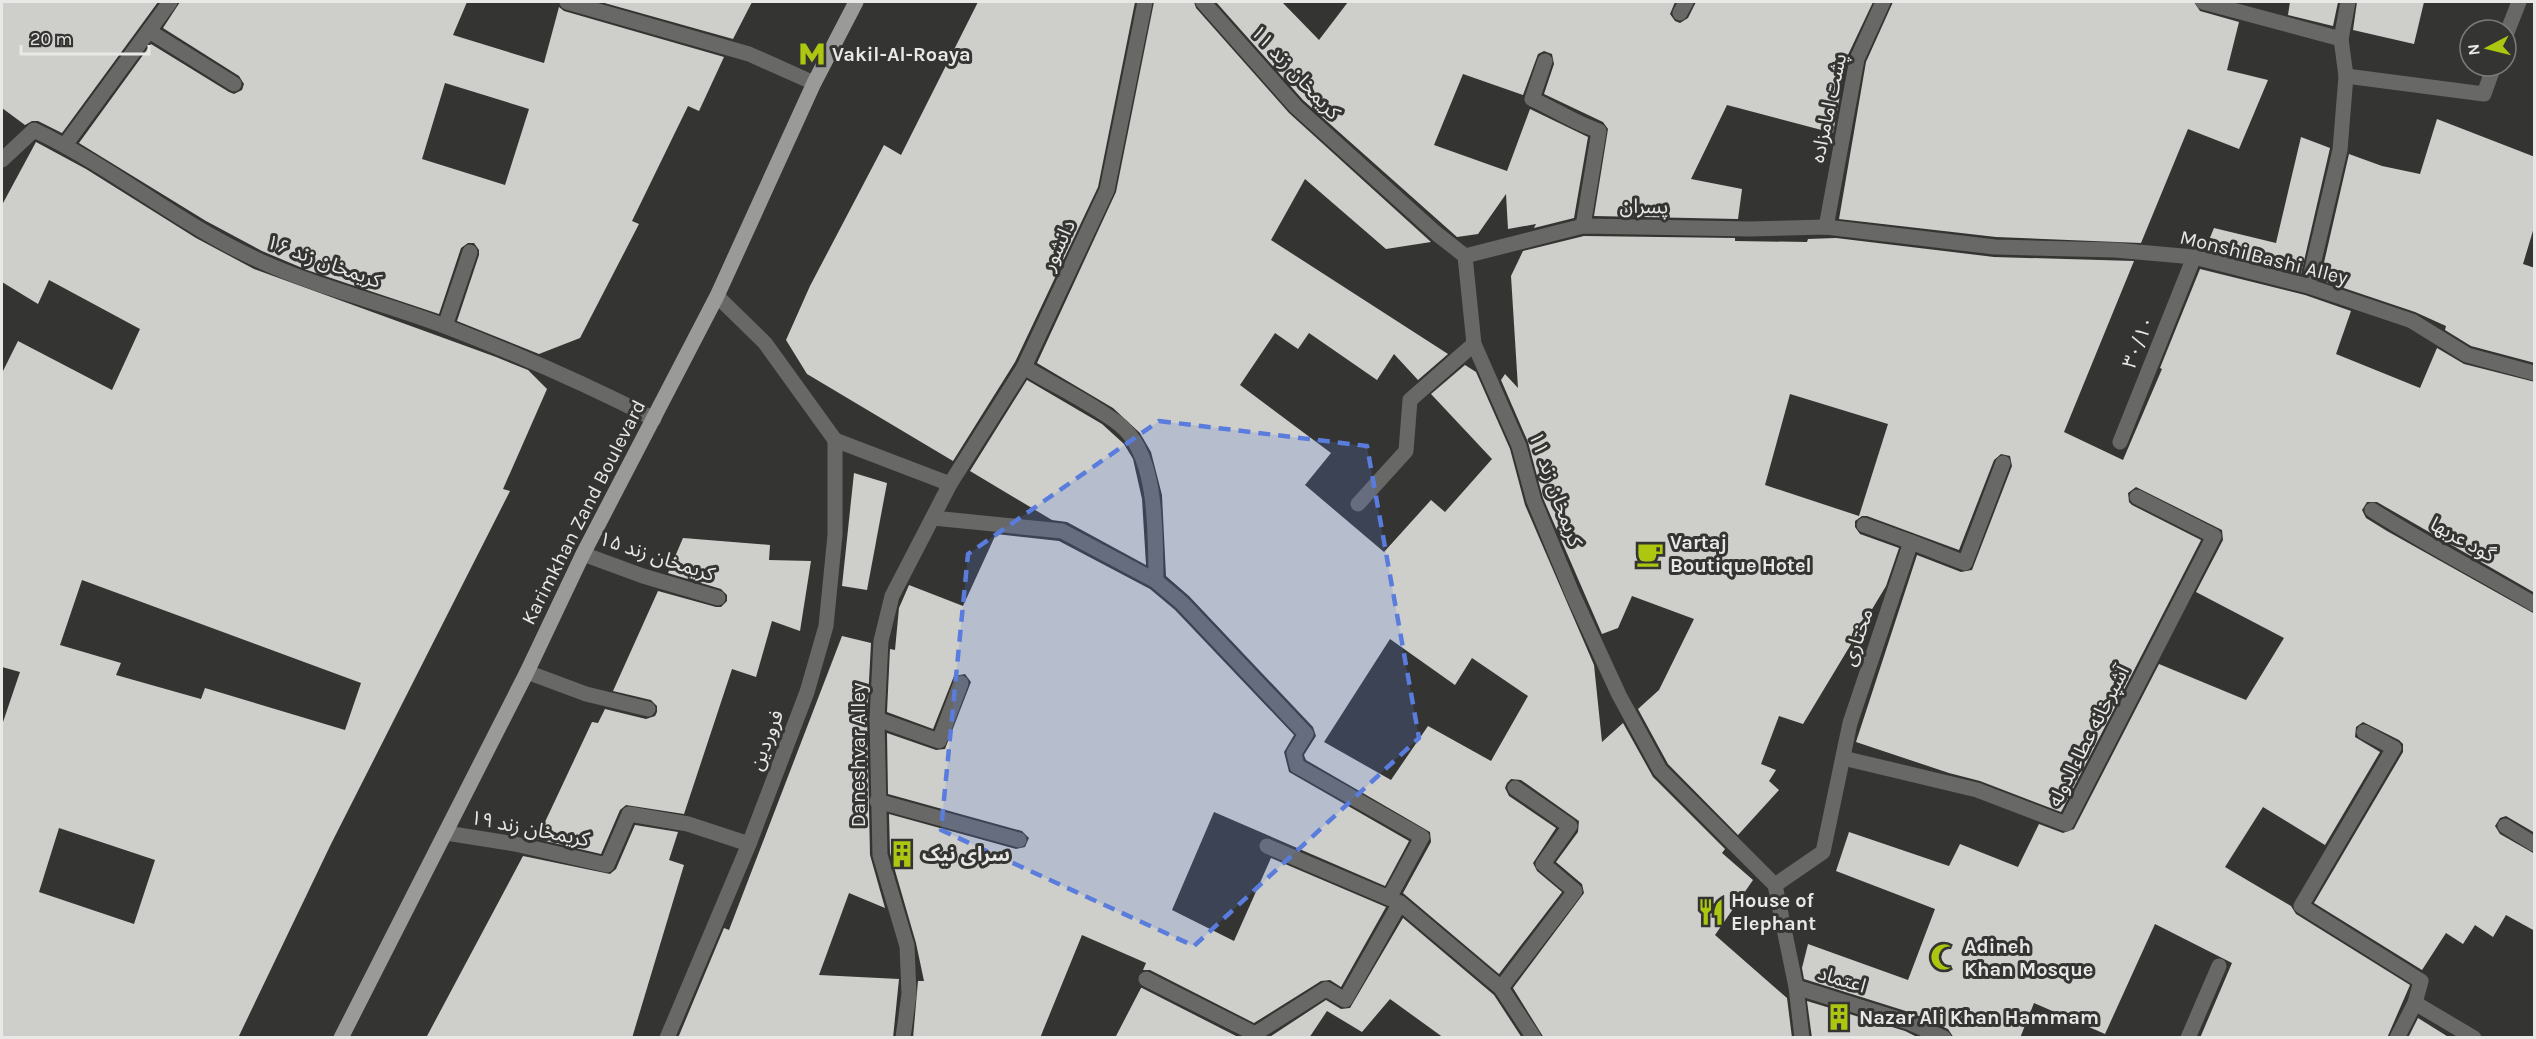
<svg xmlns="http://www.w3.org/2000/svg" width="2536" height="1039" viewBox="0 0 2536 1039" font-family="Karla,'Noto Sans Arabic',sans-serif">
  <style>
    .building { fill: #cecfcb; fill-rule: evenodd }
    .lines { fill: none; stroke-linecap: round; stroke-linejoin: round }
    .minor { stroke: #686967; stroke-width: 15 }
    .major { stroke: #9a9b98; stroke-width: 15 }
    .marked { fill: #5a7cdc; fill-opacity: 0.2; stroke: #5a7cdc; stroke-width: 4.5; stroke-dasharray: 12 8; stroke-linejoin: round }
    .labels { text-anchor: middle; stroke-width: 6; stroke-linejoin: round; paint-order: stroke }
    .poi-label { font-size: 20px; font-weight: bold; fill: #e8e8e6; stroke: #343532; text-anchor: start }
    .street-label { font-size: 20px; fill: #e8e8e6; stroke: #343532 }
  </style>
  <rect width="100%" height="100%" fill="#343532"/>
  <!-- building -->
  <g class="building">
    <polygon points="2,2 158,2 62,133 38,121 32,121 25,125 2,108"/>
    <path d="M180 2H467L453 35 544 63 559 7 564 11 724 57 699 111 688 106 632 221 639 224 580 338 539 354 457 321 479 255V250L474 243H468L461 248 439 314 307 270 262 251 206 221 79 143 151 44 229 92 234 94 242 90 244 84 239 76 163 28ZM445 83 529 109 505 185 422 159Z"/>
    <polygon points="601,2 752,2 733,39"/>
    <polygon points="978,2 1135,2 1098,187 1015,362 953,461 807,374 786,340 810,286 884,145 901,155"/>
    <path d="M1154 2H1194L1196 8 1289 113 1431 242 1386 249 1305 179 1271 240 1448 354 1418 380 1394 354 1377 380 1309 333 1298 349 1275 333 1240 385 1331 453 1305 485 1384 552 1431 500 1445 512 1492 459 1431 394 1465 365 1476 372 1510 449 1525 505 1594 665 1602 742 1623 723 1653 777 1725 849 1722 853 1753 880 1715 935 1787 998 1792 1038H1544L1513 988 1584 893 1582 884 1556 862 1578 832 1579 821 1521 780 1511 779 1507 783 1505 788 1509 796 1556 828 1533 863 1537 871 1562 892 1499 974 1403 893 1431 842 1430 832 1306 760 1304 755 1316 736 1313 727 1189 596 1166 576 1162 495 1151 452 1140 433 1113 408 1037 363 1116 192ZM1390 639 1455 685 1472 658 1528 696 1491 761 1428 726 1391 780 1324 742Z"/>
    <polygon points="1216,2 1282,2 1319,40 1348,2 1675,2 1670,14 1675,21 1680,23 1688,18 1696,2 1873,2 1847,57 1833,133 1727,105 1691,179 1742,189 1738,219 1594,216 1608,129 1603,122 1544,94 1554,64 1552,54 1544,51 1538,54 1523,95 1463,74 1434,145 1507,171 1530,109 1588,137 1574,218 1534,228 1536,224 1508,229 1506,194 1478,234 1457,237 1303,100"/>
    <polygon points="1893,2 2194,2 2200,11 2239,22 2227,70 2268,80 2239,149 2188,129 2141,243 1996,237 1839,219 1866,62"/>
    <polygon points="2290,2 2338,2 2333,26 2288,15"/>
    <polygon points="2357,2 2424,2 2414,44 2353,30"/>
    <polygon points="2437,119 2535,157 2535,224 2523,264 2535,268 2535,363 2471,346 2445,330 2446,326 2415,312 2320,280 2349,154 2382,166 2420,174"/>
    <polygon points="2301,137 2330,148 2301,274 2205,250 2214,228 2276,243"/>
    <path d="M36 142 86 169 196 238 254 269 496 357 528 370 547 389 503 489 510 491 331 844 238 1038H2V725L20 672 2 667V373L18 341 112 390 140 329 49 280 38 304 2 282V205ZM82 580 361 683 345 730 205 688 201 699 116 675 121 663 60 645ZM59 828 155 860 134 924 39 892Z"/>
    <path d="M1584 236 1735 238V241L1807 242 1808 239 1836 238 1994 257 2134 261 2064 432 2123 460 2162 369 2160 368 2200 269 2305 295 2351 311 2336 354 2420 388 2437 348 2464 364 2535 382V593L2377 502H2367L2362 510 2366 518 2387 531 2535 614V833L2506 816 2500 818 2495 826 2500 834 2535 854V931L2506 915 2493 937 2475 925 2463 944 2446 933 2422 970 2314 903 2403 752V744L2399 740 2363 722 2356 727 2355 737 2380 752 2325 845 2263 807 2225 867 2291 906 2296 914 2410 985 2387 1038H2200L2232 963 2155 924 2105 1034 2034 1003 2020 1038H1954L1948 1029 1912 1013 1804 979 1802 968 1808 944 1908 980 1935 909 1836 871 1849 832 1949 866 1960 844 2018 867 2039 824 2063 833 2074 829 2159 664 2246 700 2284 638 2196 592 2223 540 2222 530 2136 487 2128 493 2129 502 2132 505 2201 540 2061 812 1980 781 1949 773 1856 742 1917 555 1961 572 1972 570 2012 466 2010 456 2001 454 1994 460 1959 550 1867 516H1862L1855 521V527L1860 534 1899 548 1886 586 1803 724 1779 716 1761 764 1776 770 1769 781 1779 790 1738 835 1668 764 1638 709 1659 690 1694 619 1632 596 1618 628 1602 634 1543 498 1528 442 1501 380 1505 374 1518 388 1511 276 1523 251ZM1790 394 1888 424 1859 516 1765 485Z"/>
    <polygon points="1027,380 1102,424 1124,444 1133,459 1142,499 1146,565 1067,522 1052,520 970,471"/>
    <polygon points="854,473 887,483 867,590 842,586"/>
    <polygon points="996,534 1059,541 1150,589 1175,610 1294,735 1284,752 1289,772 1409,841 1385,886 1214,812 1172,910 1234,941 1271,858 1386,907 1341,987 1330,980 1321,981 1254,1023 1150,970 1143,970 1146,963 1082,935 1040,1038 913,1038 918,981 924,981 916,943 890,853 889,814 1016,849 1025,847 1029,838 1022,831 888,794 887,733 936,750 945,749 971,682 965,674 954,676 933,729 887,712 890,649 895,650 899,608 909,585 963,606"/>
    <polygon points="683,538 770,545 769,560 811,561 800,631 772,621 756,677 732,669 684,814 626,805 620,810 601,854 537,839 592,722 598,723 605,709 646,719 655,716 657,712 657,706 651,700 613,691 658,591 716,607 721,607 727,601 727,595 721,589 668,573"/>
    <polygon points="842,636 871,643 867,719 870,855 885,908 849,893 819,975 899,979 893,1038 678,1038 724,928 729,930"/>
    <polygon points="635,825 678,832 669,860 684,865 632,1038 426,1038 523,856 610,874 616,869"/>
    <polygon points="1403,918 1494,995 1522,1038 1444,1038 1390,999 1362,1032 1327,1011 1309,1038 1268,1038 1326,1000 1341,1009 1350,1008"/>
    <polygon points="1141,988 1142,988 1240,1038 1115,1038"/>
    <polygon points="1807,1001 1905,1031 1919,1038 1812,1038"/>
    <polygon points="2418,1018 2450,1038 2408,1038"/>
  </g>
  <g class="lines">
    <!-- minor -->
    <g class="minor">
      <polyline points="567,2 749,54 814,83"/>
      <polyline points="1203,2 1296,107 1437,234 1465,256 1474,344 1519,446 1534,501 1573,595 1619,695 1660,770 1775,885 1796,987 1802,1038"/>
      <polyline points="2203,2 2341,39"/>
      <polyline points="1680,13 1686,2"/>
      <polyline points="149,31 234,84"/>
      <polyline points="2506,35 2519,2"/>
      <path d="M1545 61 1532 99C1556 110 1575 123 1599 131L1583 226"/>
      <polyline points="2346,76 2484,94 2494,66"/>
      <polyline points="65,145 170,2"/>
      <path d="M2 160 34 130C112 167 179 224 258 260 318 288 385 303 447 327 517 354 586 384 654 419"/>
      <polyline points="1826,227 1857,59 1883,2"/>
      <polyline points="1465,256 1583,226 1750,229 1826,227 1995,247 2115,250 2194,257 2308,286 2412,321 2467,355 2534,373"/>
      <polyline points="2308,286 2340,150 2346,76 2341,39 2348,2"/>
      <polyline points="717,296 765,343 835,440 950,484"/>
      <polyline points="445,326 470,252"/>
      <path d="M1024 367C1055 386 1090 402 1119 424 1159 455 1155 536 1156 581"/>
      <polyline points="2120,442 2194,257"/>
      <polyline points="1358,504 1406,451 1410,400 1474,344"/>
      <path d="M2372 510C2425 544 2480 572 2534 604"/>
      <polyline points="933,518 1062,531 1156,581 1182,603 1306,734 1294,753 1297,766 1422,837 1389,898 1400,903 1501,988 1534,1038"/>
      <polyline points="1864,525 1911,542"/>
      <polyline points="583,554 643,576 718,598"/>
      <polyline points="527,672 586,694 648,709"/>
      <polyline points="877,719 939,741 961,683"/>
      <polyline points="2364,732 2394,748 2301,906 2421,981 2415,1003"/>
      <polyline points="1843,758 1977,790 2066,824 2214,536 2137,497"/>
      <polyline points="877,801 1019,840"/>
      <polyline points="2505,826 2534,844"/>
      <polyline points="446,833 515,844 607,865 629,814 688,824 749,844"/>
      <polyline points="1267,846 1389,898"/>
      <polyline points="1775,885 1823,852 1850,723 1911,542 1965,563 2003,463"/>
      <polyline points="1146,979 1255,1034 1326,989 1345,1000 1400,903"/>
      <polyline points="1796,987 1908,1022 1944,1038"/>
      <polyline points="1501,988 1575,891 1543,864 1570,826 1515,788"/>
      <polyline points="667,1038 749,844 807,692 826,626 835,535 835,440"/>
      <polyline points="903,1038 909,994 907,946 880,855 877,719 881,641 892,596 950,484 1024,367 1107,190 1145,2"/>
      <polyline points="2188,1038 2219,966"/>
      <polyline points="2397,1038 2415,1003 2474,1038"/>
    </g>
    <!-- major -->
    <polyline class="major" points="341,1038 527,672 583,554 717,296 814,83 856,2"/>
  </g>
  <!-- marked area -->
  <path class="marked" d="M1159 421 1367 446 1419 738 1194 946 941 830 968 554Z"/>
  <!-- icons -->
  <defs>
    <symbol id="metro-bare" viewBox="-9 -9 18 18"><path d="M-5.5 5V-5H-3L0 0L3-5H5.5V5H3V-.5L0 4L-3-.5V5Z" fill="#adc610" stroke="#343532" stroke-width="2.5" paint-order="stroke"/></symbol>
    <symbol id="cafe-bare" viewBox="-9 -9 18 18"><path d="M-5.5-4.5H6V0H3Q3 3.5 0 3.5H-2.5Q-5.5 3.5-5.5 0ZM3-3.2v2h1.7v-2ZM-6 4.5H4V6H-6Z" fill="#adc610" stroke="#343532" stroke-width="2.5" paint-order="stroke"/></symbol>
    <symbol id="building-bare" viewBox="-9 -9 18 18"><path d="M-4-6H4V6H1V3H-1V6H-4ZM-2.5-4.3h1.7v1.8h-1.7ZM.8-4.3h1.7v1.8H.8ZM-2.5-1h1.7V.8h-1.7ZM.8-1h1.7V.8H.8Z" fill="#adc610" stroke="#343532" stroke-width="2.5" paint-order="stroke"/></symbol>
    <symbol id="restaurant-bare" viewBox="-9 -9 18 18"><path d="M-5-6h1v4h1v-4h1v4h1v-4h1v5L-1.5 .5V6h-2V.5L-5-1ZM5-6V6H3V1.5H1.5Q1.5-4 5-6Z" fill="#adc610" stroke="#343532" stroke-width="2.5" paint-order="stroke"/></symbol>
    <symbol id="mosque-bare" viewBox="-9 -9 18 18"><path d="M3.5-4.9A6 6 0 1 0 3.5 4.9A5 5 0 1 1 3.5-4.9Z" fill="#adc610" stroke="#343532" stroke-width="2.5" paint-order="stroke"/></symbol>
  </defs>
  <g fill-rule="evenodd">
    <use href="#metro-bare" x="793" y="35" width="38" height="38"/>
    <use href="#cafe-bare" x="1631" y="535" width="38" height="38"/>
    <use href="#building-bare" x="883" y="835" width="38" height="38"/>
    <use href="#restaurant-bare" x="1692" y="893" width="38" height="38"/>
    <use href="#mosque-bare" x="1925" y="938" width="38" height="38"/>
    <use href="#building-bare" x="1820" y="998" width="38" height="38"/>
  </g>
  <g class="labels">
    <!-- poi labels -->
    <g class="poi-label">
      <text x="832" y="61">Vakil-Al-Roaya</text>
      <text x="1670" y="549">Vartaj<tspan x="1670" dy="23">Boutique Hotel</tspan></text>
      <text x="922" y="861">سرای نیک</text>
      <text x="1731" y="907">House of<tspan x="1731" dy="23">Elephant</tspan></text>
      <text x="1964" y="953">Adineh<tspan x="1964" dy="23">Khan Mosque</tspan></text>
      <text x="1859" y="1024">Nazar Ali Khan Hammam</text>
    </g>
    <!-- street labels -->
    <g class="street-label">
      <text transform="translate(1296 72) rotate(47)" y="7">کریمخان زند ۱۱</text>
      <text transform="translate(1828 108) rotate(-78)" y="7">پشت امامزاده</text>
      <text transform="translate(1644 206) rotate(1)" y="7">پسران</text>
      <text transform="translate(1058 245) rotate(-65)" y="7">دانشور</text>
      <text transform="translate(2264 257) rotate(14)" y="7">Monshi Bashi Alley</text>
      <text transform="translate(324 261) rotate(20)" y="7">کریمخان زند ۱۶</text>
      <text transform="translate(2138 342) rotate(-68)" y="7">۳۰/۱۰</text>
      <text transform="translate(1556 489) rotate(70)" y="7">کریمخان زند ۱۱</text>
      <text transform="translate(583 512) rotate(-63)" y="7">Karimkhan Zand Boulevard</text>
      <text transform="translate(2463 539) rotate(29)" y="7">گود عربها</text>
      <text transform="translate(657 556) rotate(18)" y="7">کریمخان زند ۱۵</text>
      <text transform="translate(1857 637) rotate(-71)" y="7">مختاری</text>
      <text transform="translate(2088 736) rotate(-63)" y="7">آشپرخانه عطاءالدوله</text>
      <text transform="translate(766 740) rotate(-69)" y="7">فروردین</text>
      <text transform="translate(858 755) rotate(-90)" y="7">Daneshvar Alley</text>
      <text transform="translate(530 828) rotate(11)" y="7">کریمخان زند ۱۹</text>
      <text transform="translate(1842 979) rotate(17)" y="7">اعتماد</text>
    </g>
  </g>
  <!-- border -->
  <rect width="2536" height="1039" fill="none" stroke="#e8e8e6" stroke-width="6"/>
  <!-- north arrow -->
  <g transform="translate(2488 48) rotate(263)"><circle r="28" fill="#343532" stroke="#7c7d7a" stroke-width="1.5"/>
  <path d="M0-4.5L10 22L0 15L-10 22Z" fill="#adc610"/>
  <text y="-9" font-size="16" font-weight="bold" text-anchor="middle" fill="#e8e8e6">N</text>
  </g>
  <!-- scale -->
  <path d="M21 45v9h128v-9" fill="none" stroke="#e8e8e6" stroke-width="3"/>
  <text x="30" y="45" font-size="18" fill="#e8e8e6" stroke="#343532" stroke-width="4.5" paint-order="stroke">20 m</text>
</svg>
